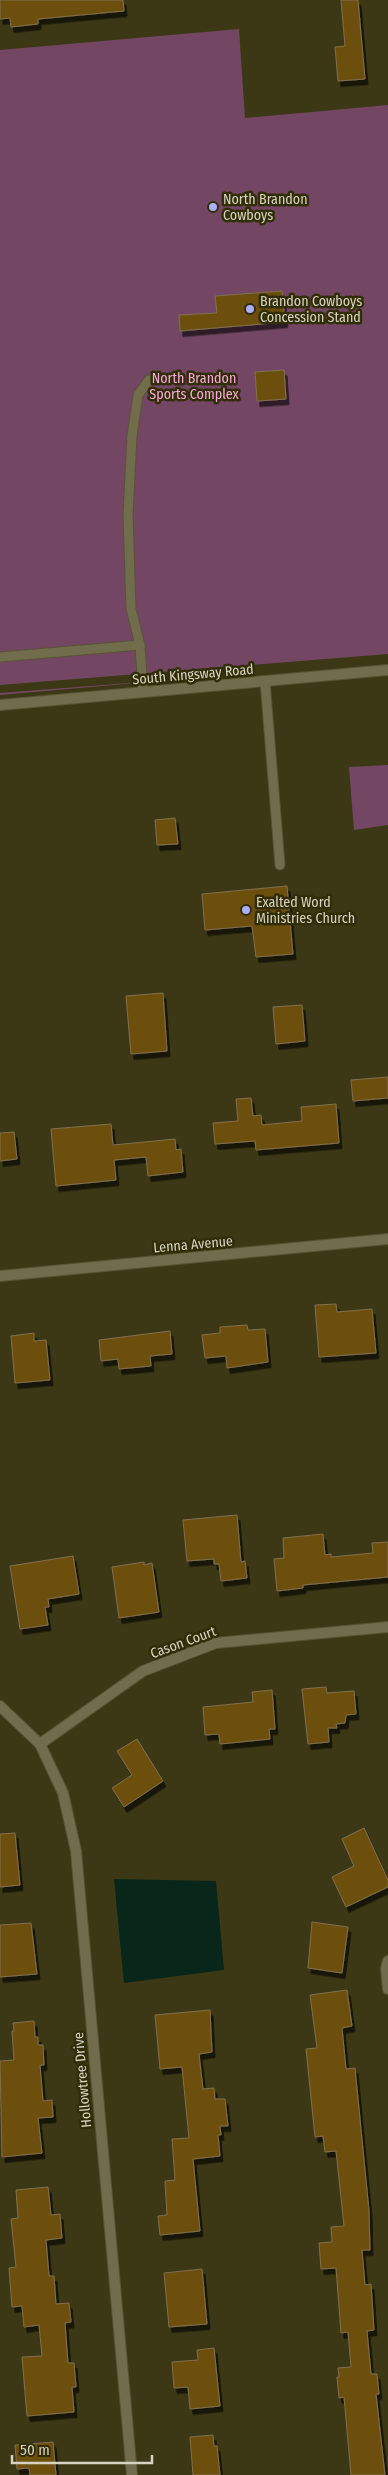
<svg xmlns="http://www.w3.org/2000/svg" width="388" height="2475" viewBox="0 0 388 2475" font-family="'Fira Sans Condensed',sans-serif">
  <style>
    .green { fill: #734763 }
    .water { fill: #082619 }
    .building { fill: #6d500f; stroke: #816f4e; filter: url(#shadow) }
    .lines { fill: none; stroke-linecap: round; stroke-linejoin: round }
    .service-casing { stroke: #585434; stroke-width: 11 }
    .minor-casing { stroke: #585434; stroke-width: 12 }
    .tertiary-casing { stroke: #585434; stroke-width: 12 }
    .service { stroke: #716d4c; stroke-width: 9 }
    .minor { stroke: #716d4c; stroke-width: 10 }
    .tertiary { stroke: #716d4c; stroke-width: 10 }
    .poi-dot { fill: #acaffb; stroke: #322d09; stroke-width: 2 }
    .labels { text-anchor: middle; stroke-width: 5; stroke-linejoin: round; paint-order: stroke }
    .poi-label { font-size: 14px; fill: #d6d4c0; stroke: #322d09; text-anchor: start }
    .park-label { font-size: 14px; fill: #f9aadb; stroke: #322d09 }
    .street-label { font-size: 14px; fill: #d6d4c0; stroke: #322d09 }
  </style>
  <defs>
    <filter id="shadow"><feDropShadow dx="3" dy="5.5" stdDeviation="0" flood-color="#0009"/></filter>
  </defs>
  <rect width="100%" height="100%" fill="#3c3815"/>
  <!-- green -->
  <g class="green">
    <polygon points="239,29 245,118 388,105 388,654 0,685 0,50"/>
    <polygon points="155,681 136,683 0,695 0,693"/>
    <polygon points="388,765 388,825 354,830 349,767"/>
  </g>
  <!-- water -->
  <polygon class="water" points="114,1879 216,1881 224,1970 124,1983"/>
  <!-- building -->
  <g class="building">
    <polygon points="0,0 123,0 124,11 38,19 38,24 11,27 10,18 0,19"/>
    <polygon points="341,0 358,0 365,79 338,81 335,47 345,46"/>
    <polygon points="282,291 285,322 180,331 179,315 217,313 215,296"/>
    <polygon points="284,370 286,399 257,401 255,372"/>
    <polygon points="175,818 178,844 157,845 155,820"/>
    <polygon points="287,886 293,954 256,957 252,926 205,930 202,894"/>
    <polygon points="163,993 167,1051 131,1054 126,996"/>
    <polygon points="302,1005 305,1041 276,1044 273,1007"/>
    <polygon points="388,1077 388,1098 353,1101 351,1080"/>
    <polygon points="251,1098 253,1116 261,1115 262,1125 302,1121 301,1107 336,1104 339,1143 256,1150 255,1141 215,1144 213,1123 238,1121 236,1099"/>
    <polygon points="111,1124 113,1145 175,1139 176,1150 181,1149 183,1172 148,1176 146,1157 114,1160 116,1180 56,1186 51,1129"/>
    <polygon points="14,1132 17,1159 0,1161 0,1133"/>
    <polygon points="336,1304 337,1312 372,1309 376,1353 319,1357 315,1305"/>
    <polygon points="247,1325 248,1330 265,1329 268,1362 227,1368 226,1356 205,1358 202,1335 220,1333 220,1327"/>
    <polygon points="170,1331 172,1354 150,1356 151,1366 119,1369 118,1359 101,1361 99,1340"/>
    <polygon points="34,1333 34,1341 46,1340 50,1380 15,1383 11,1336"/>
    <polygon points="237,1515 241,1562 245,1561 247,1578 221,1581 219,1564 214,1564 214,1559 187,1561 183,1520"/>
    <polygon points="323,1534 325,1555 331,1554 331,1557 373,1553 372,1543 388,1542 388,1577 303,1585 303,1588 277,1591 274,1559 284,1558 283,1538"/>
    <polygon points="73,1556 79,1594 48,1599 49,1607 45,1607 48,1625 20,1629 10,1566"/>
    <polygon points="144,1562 144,1565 152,1563 159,1612 119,1618 112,1567"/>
    <polygon points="326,1687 327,1693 354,1691 356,1714 346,1715 345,1723 336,1724 337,1728 328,1728 329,1742 308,1744 302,1689"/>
    <polygon points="272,1690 275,1729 269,1729 270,1739 220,1744 219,1734 205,1735 203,1707 253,1702 252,1692"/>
    <polygon points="137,1739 163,1781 124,1807 112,1788 132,1775 117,1751"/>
    <polygon points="364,1828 388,1880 388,1887 346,1907 332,1877 354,1866 342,1839"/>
    <polygon points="15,1833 20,1885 0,1887 0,1834"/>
    <polygon points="312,1922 348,1927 342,1973 308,1968"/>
    <polygon points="31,1923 37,1974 0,1977 0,1925"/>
    <polygon points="347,1990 352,2026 342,2028 346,2069 355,2068 369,2211 370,2250 362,2250 365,2285 371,2284 374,2330 367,2331 371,2374 377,2374 379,2394 376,2394 385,2475 351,2475 344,2397 339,2398 337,2377 339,2377 338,2368 351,2367 348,2332 341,2333 336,2268 321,2269 319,2243 332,2242 331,2227 344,2226 336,2151 325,2152 323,2136 315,2137 306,2049 317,2048 310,1995"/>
    <polygon points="210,2010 212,2052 199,2054 203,2089 214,2088 215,2099 225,2099 228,2126 220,2126 221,2135 218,2135 220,2156 193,2159 200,2231 160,2235 158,2216 167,2215 165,2181 175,2180 172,2139 189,2138 182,2067 160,2069 155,2015"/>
    <polygon points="34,2021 35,2037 38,2037 38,2045 43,2045 44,2065 40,2065 43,2101 52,2100 53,2117 38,2118 42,2153 2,2157 0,2061 14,2060 12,2031 14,2031 13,2023"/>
    <polygon points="48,2187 51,2215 60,2214 62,2238 46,2240 49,2276 54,2276 56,2304 69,2303 71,2322 65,2323 68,2363 74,2363 76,2387 72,2387 74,2412 27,2416 22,2357 42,2356 39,2325 24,2327 22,2306 12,2307 9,2268 16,2267 11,2219 18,2218 16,2190"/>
    <polygon points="202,2269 207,2324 169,2327 164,2273"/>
    <polygon points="214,2348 220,2406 190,2409 188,2387 174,2388 172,2362 198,2360 197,2350"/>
    <polygon points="213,2435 214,2446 217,2446 220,2475 193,2475 190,2437"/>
    <polygon points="53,2442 56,2475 30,2475 29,2468 17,2469 15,2445"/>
  </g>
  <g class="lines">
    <defs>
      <g id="service">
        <polyline points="140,645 131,609 128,514 132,436 138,395 149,380 167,379"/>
        <polyline points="0,657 140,645 143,692"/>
        <polyline points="265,681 280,865"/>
      </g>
      <g id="minor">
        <polyline points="0,1276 388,1239"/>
        <polyline points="0,1706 40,1744 63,1793 76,1851 132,2475"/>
        <polyline points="40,1744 143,1671 216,1643 388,1627"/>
        <polyline points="388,1961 386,1968 388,1989"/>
      </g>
      <polyline id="tertiary" points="0,705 388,670"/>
    </defs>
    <!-- service casing -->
    <use href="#service" class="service-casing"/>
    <!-- minor casing -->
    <use href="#minor" class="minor-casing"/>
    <!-- tertiary casing -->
    <use href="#tertiary" class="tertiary-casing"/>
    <!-- service -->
    <use href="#service" class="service"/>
    <!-- minor -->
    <use href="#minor" class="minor"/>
    <!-- tertiary -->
    <use href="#tertiary" class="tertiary"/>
  </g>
  <!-- markers -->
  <g class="poi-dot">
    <circle cx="213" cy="207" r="5"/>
    <circle cx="250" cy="309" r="5"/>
    <circle cx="246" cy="910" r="5"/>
  </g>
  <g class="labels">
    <!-- poi labels -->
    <g class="poi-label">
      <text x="223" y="204">North Brandon<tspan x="223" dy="16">Cowboys</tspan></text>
      <text x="260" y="306">Brandon Cowboys<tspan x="260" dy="16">Concession Stand</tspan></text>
      <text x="256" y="907">Exalted Word<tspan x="256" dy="16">Ministries Church</tspan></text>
    </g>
    <!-- park labels -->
    <g class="park-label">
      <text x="194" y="383">North Brandon<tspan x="194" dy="16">Sports Complex</tspan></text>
    </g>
    <!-- street labels -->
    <g class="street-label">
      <text transform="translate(193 674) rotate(-5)" y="5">South Kingsway Road</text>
      <text transform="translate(193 1244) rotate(-5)" y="5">Lenna Avenue</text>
      <text transform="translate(183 1642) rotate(-20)" y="5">Cason Court</text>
      <text transform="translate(82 2080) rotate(-95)" y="5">Hollowtree Drive</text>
    </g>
  </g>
  <!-- scale -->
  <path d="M12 2455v8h140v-8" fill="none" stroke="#d6d4c0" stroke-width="2.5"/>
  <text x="20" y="2455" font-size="15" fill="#d6d4c0" stroke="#322d09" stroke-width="4" paint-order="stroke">50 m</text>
</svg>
